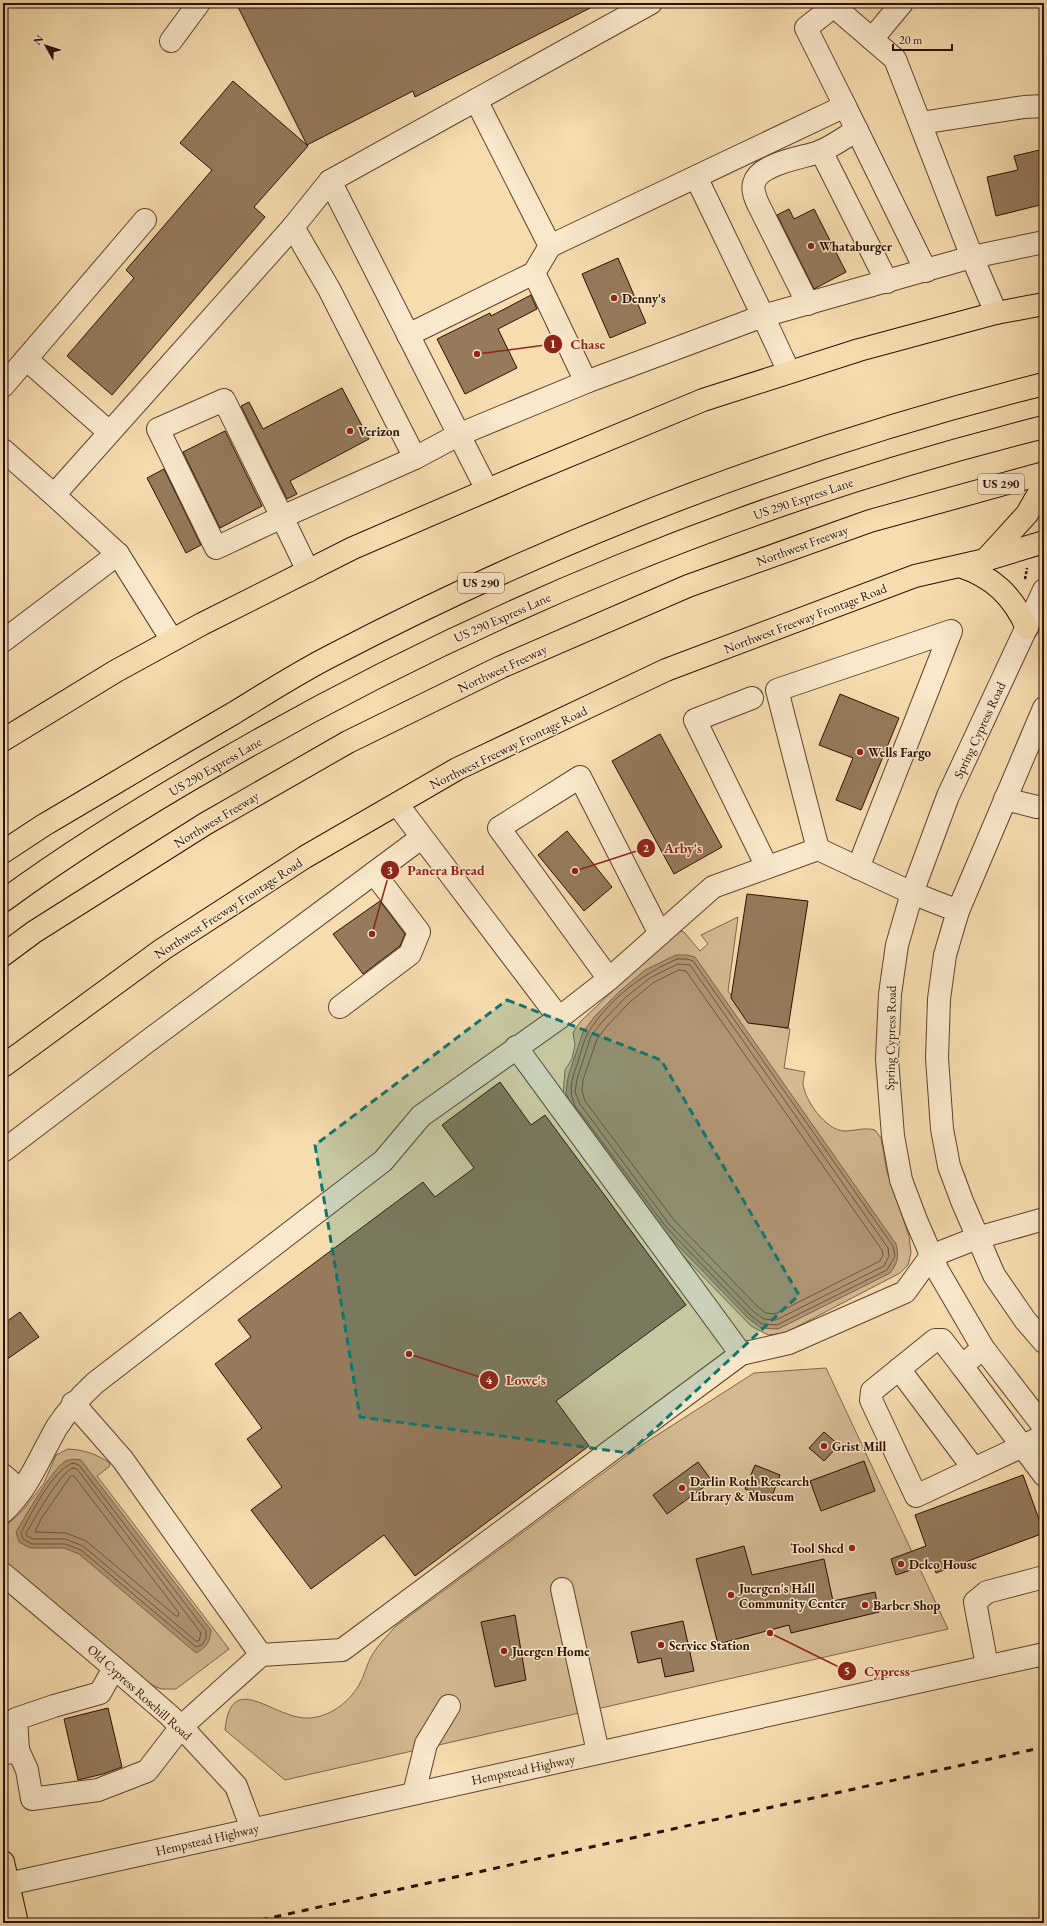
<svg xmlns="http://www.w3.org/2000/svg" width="1047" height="1926" viewBox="0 0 1047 1926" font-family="'EB Garamond',serif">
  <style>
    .green { fill: #d4b991; stroke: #806448 }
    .water { fill: #b19674; stroke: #7c6046 }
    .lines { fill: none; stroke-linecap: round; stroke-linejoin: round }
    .shore { stroke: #6e523a; stroke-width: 1 }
    .building { fill: #957a5b; stroke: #2c0f00 }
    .minor-casing { stroke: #5e422c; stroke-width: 24 }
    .major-casing { stroke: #2c0f00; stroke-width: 24 }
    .highway-casing { stroke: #2c0f00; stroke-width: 24 }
    .path { stroke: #2c0f00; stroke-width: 2.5; stroke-dasharray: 3 2; stroke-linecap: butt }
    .minor { stroke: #f9e8cb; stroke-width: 22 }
    .major { stroke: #f6dcaf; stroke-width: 22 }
    .highway { stroke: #f6dcaf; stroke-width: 22 }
    .rail { stroke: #2c0f00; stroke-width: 3; stroke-dasharray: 7 7; stroke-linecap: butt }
    .marked { fill: #0f766e; fill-opacity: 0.2; stroke: #0f766e; stroke-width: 3; stroke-dasharray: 8 5; stroke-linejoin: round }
    .poi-dot { fill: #8f2418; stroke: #f9e8cb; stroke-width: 1.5 }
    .labels { text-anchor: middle; stroke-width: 3; stroke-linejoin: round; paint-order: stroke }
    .shield { fill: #f9e8cb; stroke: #6a503d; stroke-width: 1 }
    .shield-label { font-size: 12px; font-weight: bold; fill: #2c0f00 }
    .poi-label { font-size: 13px; font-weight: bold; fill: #2c0f00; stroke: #f9e8cb; text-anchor: start }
    .street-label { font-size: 13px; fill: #2c0f00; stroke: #f9e8cb }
    .leader { fill: none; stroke: #8f2418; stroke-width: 1.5 }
    .callout-dot { fill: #8f2418; stroke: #f9e8cb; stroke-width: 1.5 }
    .mark-label { font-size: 12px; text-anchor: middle; font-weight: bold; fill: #fff }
    .callout-label { font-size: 14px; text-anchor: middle; font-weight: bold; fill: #8f2418; stroke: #f9e8cb; stroke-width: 3; stroke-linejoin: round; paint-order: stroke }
  </style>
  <rect width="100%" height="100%" fill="#f6dcaf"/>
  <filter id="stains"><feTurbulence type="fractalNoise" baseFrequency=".005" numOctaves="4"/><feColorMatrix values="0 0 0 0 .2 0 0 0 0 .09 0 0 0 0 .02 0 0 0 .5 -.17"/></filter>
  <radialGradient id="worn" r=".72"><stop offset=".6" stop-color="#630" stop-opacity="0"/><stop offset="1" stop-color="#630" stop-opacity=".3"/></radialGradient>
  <!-- green -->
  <g class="green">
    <path d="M738 917 728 991 749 1021 790 1029 784 1068 805 1072C804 1076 803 1081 803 1084 805 1101 826 1130 844 1131 855 1131 864 1127 875 1130L881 1138 887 1172 909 1236 911 1253 908 1265 900 1273 785 1333 768 1335 751 1326 659 1231 563 1095 565 1070 572 1059 575 1045 573 1032 581 1021 677 930 684 932 700 951 708 944 701 935Z"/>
    <path d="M826 1368 948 1629 285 1780 225 1730C231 1667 275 1721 310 1718 331 1716 348 1703 359 1685 364 1677 366 1666 371 1657 377 1646 387 1636 396 1626L637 1448 754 1373Z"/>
    <path d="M68 1449C85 1450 96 1454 110 1463L109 1467 97 1476 229 1649 176 1689H161L145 1682 8 1569 3 1562V1529L24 1509 44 1483 56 1455Z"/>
  </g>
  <!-- water -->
  <g class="water">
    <path d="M676 955H687L695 957 896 1244C899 1256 898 1263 890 1273L778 1329 761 1328 748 1318 663 1230 572 1108 566 1093 568 1077 583 1032 595 1016 620 991 645 970Z"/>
    <path d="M73 1459 81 1460 211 1630C210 1642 207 1647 196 1653L79 1554 64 1548H30L19 1542 16 1532C25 1517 51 1471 64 1462 66 1460 70 1460 73 1459Z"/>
  </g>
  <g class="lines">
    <!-- shore -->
    <g class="shore">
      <path d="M677 959H687L693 961 893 1246 895 1256 887 1270 777 1325 762 1324 750 1315 666 1227 575 1106C568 1089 572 1079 578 1062 581 1053 583 1041 588 1033 608 1000 642 974 677 959Z"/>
      <polygon points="678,964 690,965 888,1248 889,1256 884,1266 776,1320 764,1319 754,1312 669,1224 580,1104 575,1092 577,1079 591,1036 602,1022 626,997 650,978"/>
      <polygon points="679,970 686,971 882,1250 883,1255 880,1261 775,1314 766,1313 758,1307 674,1220 585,1101 582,1091 583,1080 597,1039 607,1026 630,1002 653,983"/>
      <path d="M73 1463 79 1465 206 1631V1638L202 1645 196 1647 81 1550 65 1544H32L23 1539 21 1533C30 1515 54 1468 73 1463Z"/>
      <path d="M73 1468 77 1469 201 1633 199 1641H196L83 1546 65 1539H33L27 1536 26 1533C34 1520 60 1472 73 1468Z"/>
      <polygon points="71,1476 74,1476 179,1613 178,1616 176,1616 86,1541 66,1533 35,1532 41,1519"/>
    </g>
  </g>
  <!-- building -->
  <g class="building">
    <polygon points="236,3 600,3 415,97 413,91 307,145"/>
    <polygon points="233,81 308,146 254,207 265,217 112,395 67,356 134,278 126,270 212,170 180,143"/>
    <polygon points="1044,149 1044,204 996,216 987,177 1018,170 1014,156"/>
    <polygon points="789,209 794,219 814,209 846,272 814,289 777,215"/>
    <polygon points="618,258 646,323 610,338 582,274"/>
    <polygon points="531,295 537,309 498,329 517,368 465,394 437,339 490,313 491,316"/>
    <polygon points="342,388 369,439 290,481 297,494 287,499 241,406 249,402 263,429"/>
    <polygon points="225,431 262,506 220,528 183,452"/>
    <polygon points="164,469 201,545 186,553 147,478"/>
    <polygon points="840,694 899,718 861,810 836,800 853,758 819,745"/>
    <polygon points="660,734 722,847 674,874 612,761"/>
    <polygon points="567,831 612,887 584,911 538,855"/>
    <polygon points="747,894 808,901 788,1028 748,1023 731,998"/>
    <polygon points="380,901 405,934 400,946 363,974 333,934"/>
    <polygon points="500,1082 531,1125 545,1115 686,1305 556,1401 589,1446 415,1576 384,1535 311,1589 251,1510 282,1487 247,1439 262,1428 215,1364 251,1337 238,1320 423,1182 435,1197 474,1168 442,1125"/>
    <polygon points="20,1312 39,1337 3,1362 3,1324"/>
    <polygon points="824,1432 839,1445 824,1461 809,1448"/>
    <polygon points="864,1461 875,1491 821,1511 810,1481"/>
    <polygon points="698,1462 712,1481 667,1514 653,1495"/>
    <polygon points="755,1465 780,1475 771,1499 745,1489"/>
    <polygon points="1023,1475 1044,1533 936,1573 933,1563 896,1575 891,1559 926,1546 915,1515"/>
    <polygon points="744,1546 752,1575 824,1559 833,1601 875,1592 879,1612 791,1633 789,1625 718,1644 696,1559"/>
    <polygon points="515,1615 526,1680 495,1687 481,1622"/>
    <polygon points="683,1621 694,1671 665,1677 661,1658 638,1663 631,1632"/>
    <polygon points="108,1708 122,1767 103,1774 78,1780 64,1719"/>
  </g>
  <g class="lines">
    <defs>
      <g id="minor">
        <polyline points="830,3 895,59 972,257 996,313"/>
        <polyline points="834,6 806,28 845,106"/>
        <polyline points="872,39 902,3"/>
        <polyline points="171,41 199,3"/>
        <polyline points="921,123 1024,107 1044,106"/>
        <polyline points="821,151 887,282"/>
        <polyline points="696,177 763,316 972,257 1044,242"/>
        <polyline points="330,181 487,490"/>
        <polyline points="293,227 329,289 415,458"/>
        <polyline points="550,246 845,106 926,271"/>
        <polyline points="534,273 586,382"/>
        <path d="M808 304 758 204C755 197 752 190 754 183 760 163 802 158 819 152 832 147 845 137 857 130"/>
        <polyline points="408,335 534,273 550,246 476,100"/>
        <polyline points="26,359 109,432"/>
        <polyline points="3,386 145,220"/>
        <polygon points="224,400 282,517 216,548 158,429"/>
        <polyline points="3,450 54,495"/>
        <polyline points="118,554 54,495 293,227 330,181 651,3"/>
        <polyline points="308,571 282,517 415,458 458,435 586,382 763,316 789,372"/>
        <polyline points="1044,590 948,796 912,893 897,945 890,994 887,1059 893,1136 901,1180 916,1220 938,1271 983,1348 1044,1427"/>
        <polyline points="3,641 118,554 172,640"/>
        <polyline points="752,698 695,720 767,867"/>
        <polyline points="1044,708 958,911 945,955 939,999 937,1058 942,1129 949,1166 962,1201 994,1275 1025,1320 1044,1342"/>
        <polyline points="1005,799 1037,807 1044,806"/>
        <polyline points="397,804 559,1018"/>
        <polyline points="818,849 777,690 951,631 858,868"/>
        <polyline points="609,979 499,828 580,777 660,934"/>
        <polyline points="340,1007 410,954 419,932 374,873"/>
        <polyline points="516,1047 741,1354"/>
        <polyline points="3,1151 148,1041 421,838"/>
        <polyline points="983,1348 962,1366 942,1340 935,1340 872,1391 871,1400 916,1496 1044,1436"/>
        <polyline points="962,1366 1044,1475"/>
        <polyline points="899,1369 974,1469"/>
        <polyline points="3,1475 21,1491"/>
        <path d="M3 1512C29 1488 40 1456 57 1427 68 1410 80 1397 95 1383L383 1161 421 1116 559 1018 609 979 713 887 818 849 912 893 958 911"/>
        <polyline points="3,1574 125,1677 169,1715 189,1735 236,1786 252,1829"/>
        <polyline points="562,1589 598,1752"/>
        <polyline points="261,1655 342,1650 741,1354 789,1343 905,1292 931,1256 977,1238 1044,1219"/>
        <polyline points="987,1666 975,1602 987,1592 1044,1577"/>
        <polyline points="18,1750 16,1719 54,1706 100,1693 114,1668"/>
        <polyline points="3,1754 18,1750 27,1770 32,1799 98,1790 147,1771 181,1727 261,1655 123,1460 73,1403"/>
        <polyline points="414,1793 426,1744 449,1706"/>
        <polyline points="3,1885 1044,1654"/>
      </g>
      <g id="major">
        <polyline points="986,559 1027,514 1044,484"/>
        <path d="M960 566C993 577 1013 596 1027 628"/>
        <polyline points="3,740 116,671 202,624 353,548 520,476 703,400 859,350 996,313 1044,304"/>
        <polyline points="3,1066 163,949 305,857 457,769 666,670 915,576 985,560 1044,542"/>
        <polyline points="3,1862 17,1923"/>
      </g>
      <g id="highway">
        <path d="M3 852 44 825C107 788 170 750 234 713 265 694 296 674 329 657 555 539 797 446 1044 384"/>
        <path d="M3 901C71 851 144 806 217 764 475 614 755 499 1044 427"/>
        <polyline points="3,955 34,932 205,824 348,742 501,667 688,586 870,521 1044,473"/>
      </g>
    </defs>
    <!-- minor casing -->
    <use href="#minor" class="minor-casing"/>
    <!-- major casing -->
    <use href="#major" class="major-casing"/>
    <!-- highway casing -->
    <use href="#highway" class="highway-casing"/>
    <!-- path -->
    <polyline class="path" points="1025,579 1027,568"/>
    <!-- minor -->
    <use href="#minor" class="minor"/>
    <!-- major -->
    <use href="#major" class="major"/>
    <!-- highway -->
    <use href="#highway" class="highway"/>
    <!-- rail -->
    <polyline class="rail" points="247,1923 1044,1747"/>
  </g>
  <!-- marked area -->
  <path class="marked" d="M507 1000 661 1060 799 1295 629 1453 360 1417 315 1145Z"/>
  <!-- markers -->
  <g class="poi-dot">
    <circle cx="811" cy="246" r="4"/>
    <circle cx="614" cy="298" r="4"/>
    <circle cx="350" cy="431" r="4"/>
    <circle cx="860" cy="752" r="4"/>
    <circle cx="824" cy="1446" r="4"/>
    <circle cx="682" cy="1488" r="4"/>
    <circle cx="852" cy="1548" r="4"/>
    <circle cx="901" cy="1564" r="4"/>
    <circle cx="731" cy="1595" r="4"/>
    <circle cx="865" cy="1605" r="4"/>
    <circle cx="661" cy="1645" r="4"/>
    <circle cx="504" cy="1651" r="4"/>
  </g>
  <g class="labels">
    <!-- shield labels -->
    <g class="shield">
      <rect x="978" y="474" width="46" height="20" rx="3"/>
      <rect x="458" y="573" width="46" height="20" rx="3"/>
    </g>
    <g class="shield-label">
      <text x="1001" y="488">US 290</text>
      <text x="481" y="587">US 290</text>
    </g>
    <!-- poi labels -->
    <g class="poi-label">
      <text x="819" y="251">Whataburger</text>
      <text x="622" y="303">Denny's</text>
      <text x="358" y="436">Verizon</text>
      <text x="868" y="757">Wells Fargo</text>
      <text x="832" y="1451">Grist Mill</text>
      <text x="690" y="1486">Darlin Roth Research<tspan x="690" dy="15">Library &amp; Museum</tspan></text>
      <text x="844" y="1553" text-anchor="end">Tool Shed</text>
      <text x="909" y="1569">Delco House</text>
      <text x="739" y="1593">Juergen's Hall<tspan x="739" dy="15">Community Center</tspan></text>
      <text x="873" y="1610">Barber Shop</text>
      <text x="669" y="1650">Service Station</text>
      <text x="512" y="1656">Juergen Home</text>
    </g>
    <!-- street labels -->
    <g class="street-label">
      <text transform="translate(803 498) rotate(-19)" y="5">US 290 Express Lane</text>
      <text transform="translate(802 545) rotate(-20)" y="5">Northwest Freeway</text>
      <text transform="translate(502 617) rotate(-24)" y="5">US 290 Express Lane</text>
      <text transform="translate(805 618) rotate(-21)" y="5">Northwest Freeway Frontage Road</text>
      <text transform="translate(502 668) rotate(-25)" y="5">Northwest Freeway</text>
      <text transform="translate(979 730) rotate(-65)" y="5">Spring Cypress Road</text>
      <text transform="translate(508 747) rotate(-26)" y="5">Northwest Freeway Frontage Road</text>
      <text transform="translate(215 766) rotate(-30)" y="5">US 290 Express Lane</text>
      <text transform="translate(216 819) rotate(-31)" y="5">Northwest Freeway</text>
      <text transform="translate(228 908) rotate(-33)" y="5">Northwest Freeway Frontage Road</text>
      <text transform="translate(890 1038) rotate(-89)" y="5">Spring Cypress Road</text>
      <text transform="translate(140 1692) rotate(42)" y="5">Old Cypress Rosehill Road</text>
      <text transform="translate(523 1769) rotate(-12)" y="5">Hempstead Highway</text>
      <text transform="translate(207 1839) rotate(-13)" y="5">Hempstead Highway</text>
    </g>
  </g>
  <!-- callouts -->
  <path class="leader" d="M477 354L553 344M575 871L646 848M372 934L390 870M409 1354L489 1380M770 1633L847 1671"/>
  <g class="callout-dot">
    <circle cx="477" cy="354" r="4"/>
    <circle cx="575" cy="871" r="4"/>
    <circle cx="372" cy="934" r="4"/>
    <circle cx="409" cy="1354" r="4"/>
    <circle cx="770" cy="1633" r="4"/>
    <circle cx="553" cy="344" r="10"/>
    <circle cx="646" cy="848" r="10"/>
    <circle cx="390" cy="870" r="10"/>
    <circle cx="489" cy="1380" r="10"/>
    <circle cx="847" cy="1671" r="10"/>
  </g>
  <g class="mark-label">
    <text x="553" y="348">1</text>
    <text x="646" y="852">2</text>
    <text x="390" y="874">3</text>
    <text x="489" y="1384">4</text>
    <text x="847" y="1675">5</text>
  </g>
  <g class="callout-label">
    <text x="588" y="349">Chase</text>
    <text x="683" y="853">Arby's</text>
    <text x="446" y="875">Panera Bread</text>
    <text x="526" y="1385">Lowe's</text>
    <text x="887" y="1676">Cypress</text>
  </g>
  <!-- margin -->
  <rect width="1047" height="1926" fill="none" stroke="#f6dcaf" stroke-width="16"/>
  <rect x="4" y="4" width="1039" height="1918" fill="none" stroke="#2c0f00" stroke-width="2"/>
  <rect x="8" y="8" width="1031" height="1910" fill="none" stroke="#2c0f00"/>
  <!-- north arrow -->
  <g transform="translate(46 46) rotate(309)" stroke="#f9e8cb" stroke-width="3" paint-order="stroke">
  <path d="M0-3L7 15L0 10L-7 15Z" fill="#2c0f00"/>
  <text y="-6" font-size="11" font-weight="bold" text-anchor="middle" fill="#2c0f00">N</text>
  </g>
  <!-- scale -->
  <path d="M893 44v6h59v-6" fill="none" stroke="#2c0f00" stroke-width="2"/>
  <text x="899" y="44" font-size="12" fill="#2c0f00" stroke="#f9e8cb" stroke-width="3" paint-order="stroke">20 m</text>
  <rect width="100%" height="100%" filter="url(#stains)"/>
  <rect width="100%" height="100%" fill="url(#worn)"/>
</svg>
